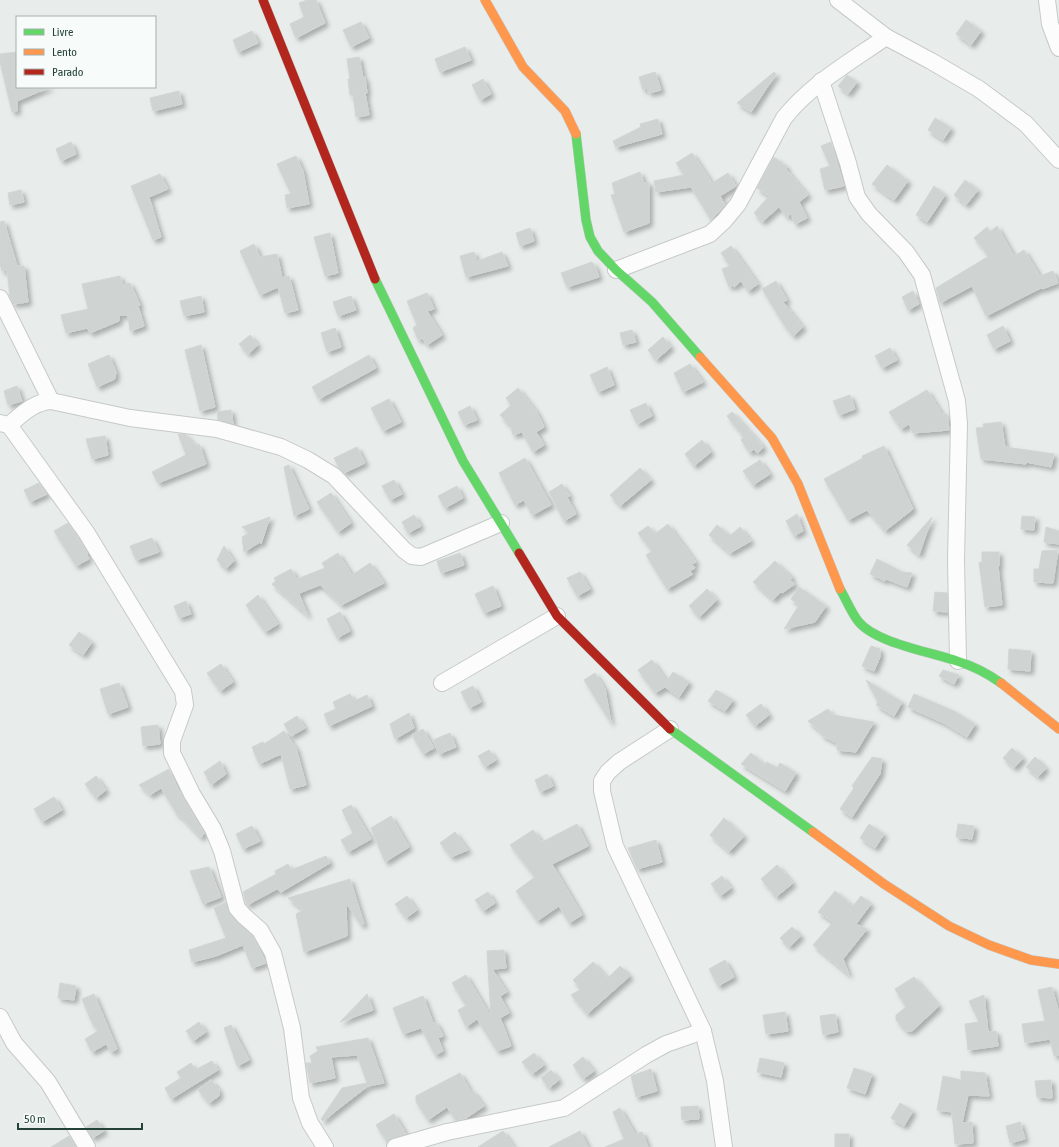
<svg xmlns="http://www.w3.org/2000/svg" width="1059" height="1147" viewBox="0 0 1059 1147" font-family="'Asap Condensed',sans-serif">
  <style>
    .building { fill: #cfd4d2; stroke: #d1d6d4; filter: url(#shadow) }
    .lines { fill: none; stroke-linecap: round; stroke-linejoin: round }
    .street-casing { stroke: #c5cac8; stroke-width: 18 }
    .fast-casing { stroke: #c3cbc8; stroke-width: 10 }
    .slow-casing { stroke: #c3cbc8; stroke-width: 10 }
    .jam-casing { stroke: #c3cbc8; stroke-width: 10 }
    .street { stroke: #fcfcfc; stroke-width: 16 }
    .fast { stroke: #63d668; stroke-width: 9 }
    .slow { stroke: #ff974d; stroke-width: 9 }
    .jam { stroke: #b3261e; stroke-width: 9 }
  </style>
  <defs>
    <filter id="shadow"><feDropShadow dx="3.5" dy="3.5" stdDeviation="2" flood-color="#0004"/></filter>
  </defs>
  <rect width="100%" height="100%" fill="#e8edeb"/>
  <!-- building -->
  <g class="building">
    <polygon points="307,0 316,0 325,23 296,38 290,24 304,17 299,3"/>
    <polygon points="966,20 981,31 971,45 956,34"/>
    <polygon points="361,22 369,38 351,47 343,30"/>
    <polygon points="252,31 258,43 238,52 233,40"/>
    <polygon points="465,47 471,60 440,72 435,59"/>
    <polygon points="17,52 17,87 50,87 17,101 17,111 12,112 0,62 0,54"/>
    <polygon points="359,57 363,78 365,77 367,93 365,93 369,115 356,117 353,95 350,95 348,79 350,79 347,59"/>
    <polygon points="655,72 661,90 649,93 647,88 643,90 639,77"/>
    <polygon points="774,72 776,74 751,112 737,103"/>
    <polygon points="847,75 857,82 848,94 838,86"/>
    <polygon points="483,79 491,94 480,100 472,85"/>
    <polygon points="179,91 182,104 153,111 150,98"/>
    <polygon points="935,118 951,128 943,140 928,130"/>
    <polygon points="658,119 662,134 616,147 613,141 641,127 640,124"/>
    <polygon points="71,142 76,154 61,161 56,149"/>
    <polygon points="831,142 844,186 825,190 820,169 830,166 821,146"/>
    <polygon points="692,153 712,183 728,173 736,186 720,196 725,205 711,220 691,187 656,192 654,181 684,175 676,163"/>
    <polygon points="296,156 303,171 309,204 287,208 285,195 291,194 277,164"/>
    <polygon points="774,157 787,167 786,169 808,195 799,202 807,218 795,224 791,214 787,217 779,207 762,222 754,213 769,196 757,188"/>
    <polygon points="887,165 908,181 894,200 872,184"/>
    <polygon points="640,172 644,183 649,182 649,223 624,232 611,195 615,194 612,183"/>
    <polygon points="160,174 168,189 149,197 161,237 153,240 131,186"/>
    <polygon points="965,180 978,190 966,205 954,195"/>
    <polygon points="934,186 945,195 927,222 916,215"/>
    <polygon points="21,190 24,202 10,205 8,193"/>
    <polygon points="4,221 17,266 24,266 28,302 13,304 10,297 7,270 2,271 0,264 0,222"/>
    <polygon points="997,226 1014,256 1024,250 1040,276 1053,271 1058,283 1042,289 1041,288 986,316 972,286 940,303 936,288 989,256 974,238 987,227 990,232"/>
    <polygon points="530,228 534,241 520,246 516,233"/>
    <polygon points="330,233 338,273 325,276 314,237"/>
    <polygon points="254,244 260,257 277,254 282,278 289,276 298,310 285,313 278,287 260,295 240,251"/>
    <polygon points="731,246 758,284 748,291 741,281 734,287 733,285 729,287 722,269 730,266 721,253"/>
    <polygon points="474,252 477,261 502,252 508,266 466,277 460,256"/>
    <polygon points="592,262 595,266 599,277 567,287 561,273"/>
    <polygon points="120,276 124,289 124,284 130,283 140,305 138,306 144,326 130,331 128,315 119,315 119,321 90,333 87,328 66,333 61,315 88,309 82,284"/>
    <polygon points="776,281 787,300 783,302 803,327 793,336 784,325 762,289"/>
    <polygon points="913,291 919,304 908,310 902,297"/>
    <polygon points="427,293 434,309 427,311 442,335 427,345 422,338 418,340 413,328 417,325 407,301"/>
    <polygon points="201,296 204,312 184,316 180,301"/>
    <polygon points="351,296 356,310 338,316 333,302"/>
    <polygon points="1003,326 1010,341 994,349 987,335"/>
    <polygon points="335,328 341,347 327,352 321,333"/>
    <polygon points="632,330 636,342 623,345 620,333"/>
    <polygon points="250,335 258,345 248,354 239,344"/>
    <polygon points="663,337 671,347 656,360 648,350"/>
    <polygon points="201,345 215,407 200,411 185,350"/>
    <polygon points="890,348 897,360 882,368 875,356"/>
    <polygon points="109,355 116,372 115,379 97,387 88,364"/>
    <polygon points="369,355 376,368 319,399 312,387"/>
    <polygon points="690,364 703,382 683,392 674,373"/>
    <polygon points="607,367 614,385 598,392 590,375"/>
    <polygon points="17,386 22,401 8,405 4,391"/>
    <polygon points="518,388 536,411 544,427 536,432 544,445 533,452 522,432 513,435 511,427 500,415 511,405 506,398"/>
    <polygon points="927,390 942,414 947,414 949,430 913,433 909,424 901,429 889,412"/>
    <polygon points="850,395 855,409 839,415 833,401"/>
    <polygon points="389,399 401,422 383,431 371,408"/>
    <polygon points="646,403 652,416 637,424 630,410"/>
    <polygon points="470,406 477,420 464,425 458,412"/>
    <polygon points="231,410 233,424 218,420 217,412"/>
    <polygon points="732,412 762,445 763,448 757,453 754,449 750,453 741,440 744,437 727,416"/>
    <polygon points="1001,422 1005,447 1054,454 1051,467 1026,462 1026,464 981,459 976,428 984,427 983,424"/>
    <polygon points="178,434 185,434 196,446 199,444 206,464 158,483 152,472 186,455"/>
    <polygon points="105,436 108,455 92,459 86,439"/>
    <polygon points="702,440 711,452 694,466 685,454"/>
    <polygon points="884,446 913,509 885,531 867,510 848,520 824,479 863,458 862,456"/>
    <polygon points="357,447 365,463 344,473 339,468 334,458"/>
    <polygon points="525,458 551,505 532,515 524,500 515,505 499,473"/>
    <polygon points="760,460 770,474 753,485 743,471"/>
    <polygon points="289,465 309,509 294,516 284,467"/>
    <polygon points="640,468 651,480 620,506 610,495"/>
    <polygon points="394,480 402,494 390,500 382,486"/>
    <polygon points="39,483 47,494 30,502 24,490"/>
    <polygon points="562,484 570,496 567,497 576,514 564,521 549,492"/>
    <polygon points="457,486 463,498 445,508 438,496"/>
    <polygon points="331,493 351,523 338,532 317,502"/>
    <polygon points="797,514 803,531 794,536 786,521"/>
    <polygon points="414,515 421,526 408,533 402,522"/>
    <polygon points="1022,516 1035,517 1034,530 1021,529"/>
    <polygon points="270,517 261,544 260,542 244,552 242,537 249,533 242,527"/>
    <polygon points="932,517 919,555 907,545"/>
    <polygon points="68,523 88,553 86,553 89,559 76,566 54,531"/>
    <polygon points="668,524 696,562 692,564 695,568 690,571 693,574 667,589 646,555 652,551 638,533 648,526 655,534"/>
    <polygon points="717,525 730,536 740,527 751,541 730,553 709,535"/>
    <polygon points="1046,527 1059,531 1059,544 1044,542"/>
    <polygon points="152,538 159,552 136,560 130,546"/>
    <polygon points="224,546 234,561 226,569 217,560"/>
    <polygon points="1058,550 1053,583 1034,582 1034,569 1039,569 1042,551"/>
    <polygon points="982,552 999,552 999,566 998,566 1002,605 985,607 979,562 982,563"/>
    <polygon points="338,553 352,575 370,563 384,583 341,605 320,585 302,592 299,594 308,616 272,584 276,581 274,578 291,569 297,579 325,568 322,563"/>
    <polygon points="460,553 464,565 441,573 437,561"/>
    <polygon points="877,559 902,572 912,573 907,587 886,579 885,581 870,574"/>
    <polygon points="775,561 792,577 790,580 795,584 782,593 781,592 773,600 753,582"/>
    <polygon points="580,572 590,589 577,596 567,578"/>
    <polygon points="493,586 501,606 484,613 475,594"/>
    <polygon points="799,587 826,606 815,622 784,629 799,605 791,599"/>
    <polygon points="707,589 717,600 699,617 689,606"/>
    <polygon points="935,592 947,593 948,612 933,611"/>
    <polygon points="258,595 278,624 265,632 246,605"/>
    <polygon points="186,601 191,614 179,618 174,606"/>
    <polygon points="340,612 350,631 337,638 327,619"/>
    <polygon points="79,632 92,642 83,655 69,645"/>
    <polygon points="871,646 880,649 880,657 874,671 862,666"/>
    <polygon points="1009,649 1031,651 1030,671 1008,669"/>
    <polygon points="652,660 667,681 673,672 689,682 679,697 665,687 655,693 638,670"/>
    <polygon points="221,664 233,682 220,691 207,673"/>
    <polygon points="943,670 959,675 954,684 939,676"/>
    <polygon points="595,673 605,689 611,723 584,680"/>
    <polygon points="866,680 902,702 894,716 876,705 878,702"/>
    <polygon points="119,683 128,707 108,714 100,689"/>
    <polygon points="473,686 481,702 469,708 461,692"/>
    <polygon points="716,690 733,700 725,711 708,701"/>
    <polygon points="350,694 354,701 367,695 372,706 329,726 324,714 336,709 333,702"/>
    <polygon points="914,694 954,711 975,724 967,737 944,723 908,707"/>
    <polygon points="761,704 769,715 755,726 746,715"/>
    <polygon points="828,709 833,715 874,722 856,752 837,750 837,743 821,735 822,733 808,721"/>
    <polygon points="409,713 414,728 395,739 390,724"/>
    <polygon points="297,716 305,728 291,736 284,724"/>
    <polygon points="158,725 160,744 143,746 141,727"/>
    <polygon points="423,729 434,748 423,754 412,735"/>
    <polygon points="284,731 296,748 306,785 290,789 281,754 259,764 252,747 263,742 264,744"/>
    <polygon points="450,733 456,747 439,754 433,740"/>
    <polygon points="1012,748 1023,758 1014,768 1003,758"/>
    <polygon points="489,750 496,760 485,767 478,756"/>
    <polygon points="751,753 765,765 767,762 777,768 780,763 796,773 785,791 741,764"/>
    <polygon points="872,757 882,759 880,774 852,817 840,809 854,788 852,786"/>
    <polygon points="1035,757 1046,768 1038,777 1026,767"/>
    <polygon points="220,761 226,774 211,785 204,772"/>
    <polygon points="169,769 177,787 204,833 201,838 179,815 178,816 161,788 150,795 139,785"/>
    <polygon points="547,774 553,786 540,792 535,780"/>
    <polygon points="96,776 106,790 96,798 85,784"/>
    <polygon points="54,797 62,810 42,822 34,809"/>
    <polygon points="351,805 371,839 348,852 341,840 353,833 342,810"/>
    <polygon points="391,816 409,847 385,862 371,828"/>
    <polygon points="724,818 744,836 729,852 710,835"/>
    <polygon points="577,824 588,846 552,864 582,915 569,923 559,906 537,921 516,891 535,877 510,845 533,830 542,842"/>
    <polygon points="869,824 884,834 875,848 860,838"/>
    <polygon points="958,824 974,826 972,839 956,837"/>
    <polygon points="252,826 260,841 243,849 236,834"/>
    <polygon points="455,832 468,850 451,857 440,843"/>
    <polygon points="656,840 662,862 637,869 628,848"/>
    <polygon points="326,856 330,863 281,892 277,889 247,905 246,903 243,892 276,874 275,871 288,864 291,870"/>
    <polygon points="777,865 793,883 776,897 761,879"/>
    <polygon points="209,867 221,897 203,904 190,871"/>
    <polygon points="722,876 731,888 720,896 711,884"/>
    <polygon points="350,879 364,924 361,925 346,903 347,936 304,952 296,914 303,910 288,898"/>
    <polygon points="835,891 853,906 861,896 871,904 856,924 867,929 843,959 849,975 813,945 833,922 818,912"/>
    <polygon points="488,892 495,903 483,911 475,900"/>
    <polygon points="407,896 417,910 406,918 395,904"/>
    <polygon points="226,902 230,914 253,936 266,963 252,968 243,945 216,956 192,962 189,950 226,938 214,908"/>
    <polygon points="792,927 801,936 789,947 780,938"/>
    <polygon points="504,950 506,968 492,969 507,992 500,996 509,1013 500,1018 511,1046 497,1051 477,1019 466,1027 458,1010 466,1006 452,983 466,975 491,1017 487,951"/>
    <polygon points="725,960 734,977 718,986 709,969"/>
    <polygon points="593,962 608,978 620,966 630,976 587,1014 571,995 581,989 573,980"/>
    <polygon points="914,977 939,1006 912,1031 906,1031 896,1020 896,1015 906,1007 895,989"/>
    <polygon points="60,983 76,986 74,1000 58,998"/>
    <polygon points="1052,987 1059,1014 1059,1055 1054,1056 1050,1039 1025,1043 1022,1024 1045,1021 1038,990"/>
    <polygon points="94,994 117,1049 111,1052 106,1044 92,1052 85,1039 98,1031 92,1023 82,999"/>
    <polygon points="367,994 373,1010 340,1022"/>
    <polygon points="984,995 988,1032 996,1031 998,1046 968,1050 965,1024 979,1022 969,1001"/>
    <polygon points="423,996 433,1023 436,1022 443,1036 438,1038 443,1051 435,1055 421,1028 403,1034 393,1008"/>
    <polygon points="785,1012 788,1031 766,1034 763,1015"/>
    <polygon points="835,1014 838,1032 823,1035 820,1016"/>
    <polygon points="199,1022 206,1032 193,1041 186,1031"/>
    <polygon points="231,1025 249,1060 237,1066 224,1028"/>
    <polygon points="368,1038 384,1083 368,1086 323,1121 321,1119 342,1088 367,1083 357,1055 331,1057 335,1078 310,1083 306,1063 312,1063 310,1056 318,1051 316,1047"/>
    <polygon points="534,1053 544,1065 532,1074 522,1062"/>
    <polygon points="583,1057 594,1071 583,1079 573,1065"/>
    <polygon points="760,1058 784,1063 781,1077 757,1072"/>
    <polygon points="212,1061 218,1070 171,1099 165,1088 181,1078 177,1072 191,1063 195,1070"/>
    <polygon points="854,1068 872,1074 865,1094 847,1088"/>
    <polygon points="651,1069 657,1091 636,1097 631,1076"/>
    <polygon points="551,1070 559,1080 549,1088 541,1078"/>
    <polygon points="961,1071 985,1073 989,1096 968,1095 962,1123 972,1122 973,1143 955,1144 952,1112 937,1110 943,1076 961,1080"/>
    <polygon points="460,1073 471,1092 473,1091 484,1106 466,1118 456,1121 447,1107 428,1120 416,1102 416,1096"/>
    <polygon points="211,1080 219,1090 219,1096 209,1103 198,1090"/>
    <polygon points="1051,1080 1052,1098 1037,1097 1035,1081"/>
    <polygon points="900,1103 913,1111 904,1126 891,1118"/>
    <polygon points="698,1106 699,1119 682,1120 681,1107"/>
    <polygon points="620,1108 635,1134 642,1132 648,1147 605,1147 624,1139 613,1112"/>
    <polygon points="394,1114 406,1134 392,1138 387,1142 376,1125"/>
    <polygon points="97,1120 104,1131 92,1138 86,1127"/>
    <polygon points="1020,1122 1025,1139 1010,1143 1006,1126"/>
    <polygon points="503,1131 514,1147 478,1147"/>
    <polygon points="580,1131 588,1147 549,1147"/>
    <rect x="835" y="1134" width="14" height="13"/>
    <polygon points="69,1136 76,1147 51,1147"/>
  </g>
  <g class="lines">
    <defs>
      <g id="street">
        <polyline points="838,0 886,37 931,61 979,89 1026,124 1059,160"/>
        <polyline points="1047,0 1050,24 1059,48"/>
        <polyline points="821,81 848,163 857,197 869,214 906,252 922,275 957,401 959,424 956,560 958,661"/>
        <path d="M616 270 710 234 724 221 738 204 784 118C811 84 850 62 886 37"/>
        <polyline points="0,298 51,401"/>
        <path d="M0 423 9 425C22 414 34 402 51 401L130 418 217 429 281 447 308 460 334 476 404 550 412 556 421 557 501 523"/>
        <polyline points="9,425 86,532 183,691 185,705 172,741 172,753 192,794 213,829 222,851 237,908 244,916 260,930 273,953 292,1028 301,1098 310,1123 325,1147"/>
        <polyline points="442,683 557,616"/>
        <polyline points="670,729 619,762 608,772 602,781 602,791 615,846 703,1031 715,1081 724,1147"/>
        <polyline points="0,1017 14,1043 48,1082 87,1147"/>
        <polyline points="395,1147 447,1132 564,1108 646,1055 666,1044 703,1031"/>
      </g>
      <g id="fast">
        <polyline points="576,134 586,220 590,237 598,251 616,270 652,302 700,357"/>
        <polyline points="375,279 463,461 519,553"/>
        <path d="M840 589C846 599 851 612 858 621 875 643 931 652 957 661 973 666 987 673 1001 683"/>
        <polyline points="670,729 813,832"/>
      </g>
      <g id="slow">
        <polyline points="485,0 523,67 565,111 576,134"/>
        <polyline points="700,357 772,438 798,484 840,589"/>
        <polyline points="1001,683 1059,729"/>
        <polyline points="813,832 884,884 949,926 989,945 1031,960 1059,964"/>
      </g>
      <g id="jam">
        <polyline points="263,0 375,279"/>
        <polyline points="519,553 557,616 670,729"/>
      </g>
    </defs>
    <!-- street casing -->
    <use href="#street" class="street-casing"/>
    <!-- fast casing -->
    <use href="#fast" class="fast-casing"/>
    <!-- slow casing -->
    <use href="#slow" class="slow-casing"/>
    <!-- jam casing -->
    <use href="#jam" class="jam-casing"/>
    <!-- street -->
    <use href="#street" class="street"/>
    <!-- fast -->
    <use href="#fast" class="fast"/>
    <!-- slow -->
    <use href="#slow" class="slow"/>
    <!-- jam -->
    <use href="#jam" class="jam"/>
  </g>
  <!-- legend -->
  <rect x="16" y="16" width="140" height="72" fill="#f7fbf9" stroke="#a3b1ad"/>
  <rect x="24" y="29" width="20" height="6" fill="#63d668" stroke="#a3b1ad"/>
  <text x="52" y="36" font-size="12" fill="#24423a">Livre</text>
  <rect x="24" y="49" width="20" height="6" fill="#ff974d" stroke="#a3b1ad"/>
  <text x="52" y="56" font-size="12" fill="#24423a">Lento</text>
  <rect x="24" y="69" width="20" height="6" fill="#b3261e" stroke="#a3b1ad"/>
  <text x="52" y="76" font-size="12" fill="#24423a">Parado</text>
  <!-- scale -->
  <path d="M18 1123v6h124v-6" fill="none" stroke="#24423a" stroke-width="2"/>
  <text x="24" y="1123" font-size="12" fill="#24423a" stroke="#f7fbf9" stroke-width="3" paint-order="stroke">50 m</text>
</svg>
